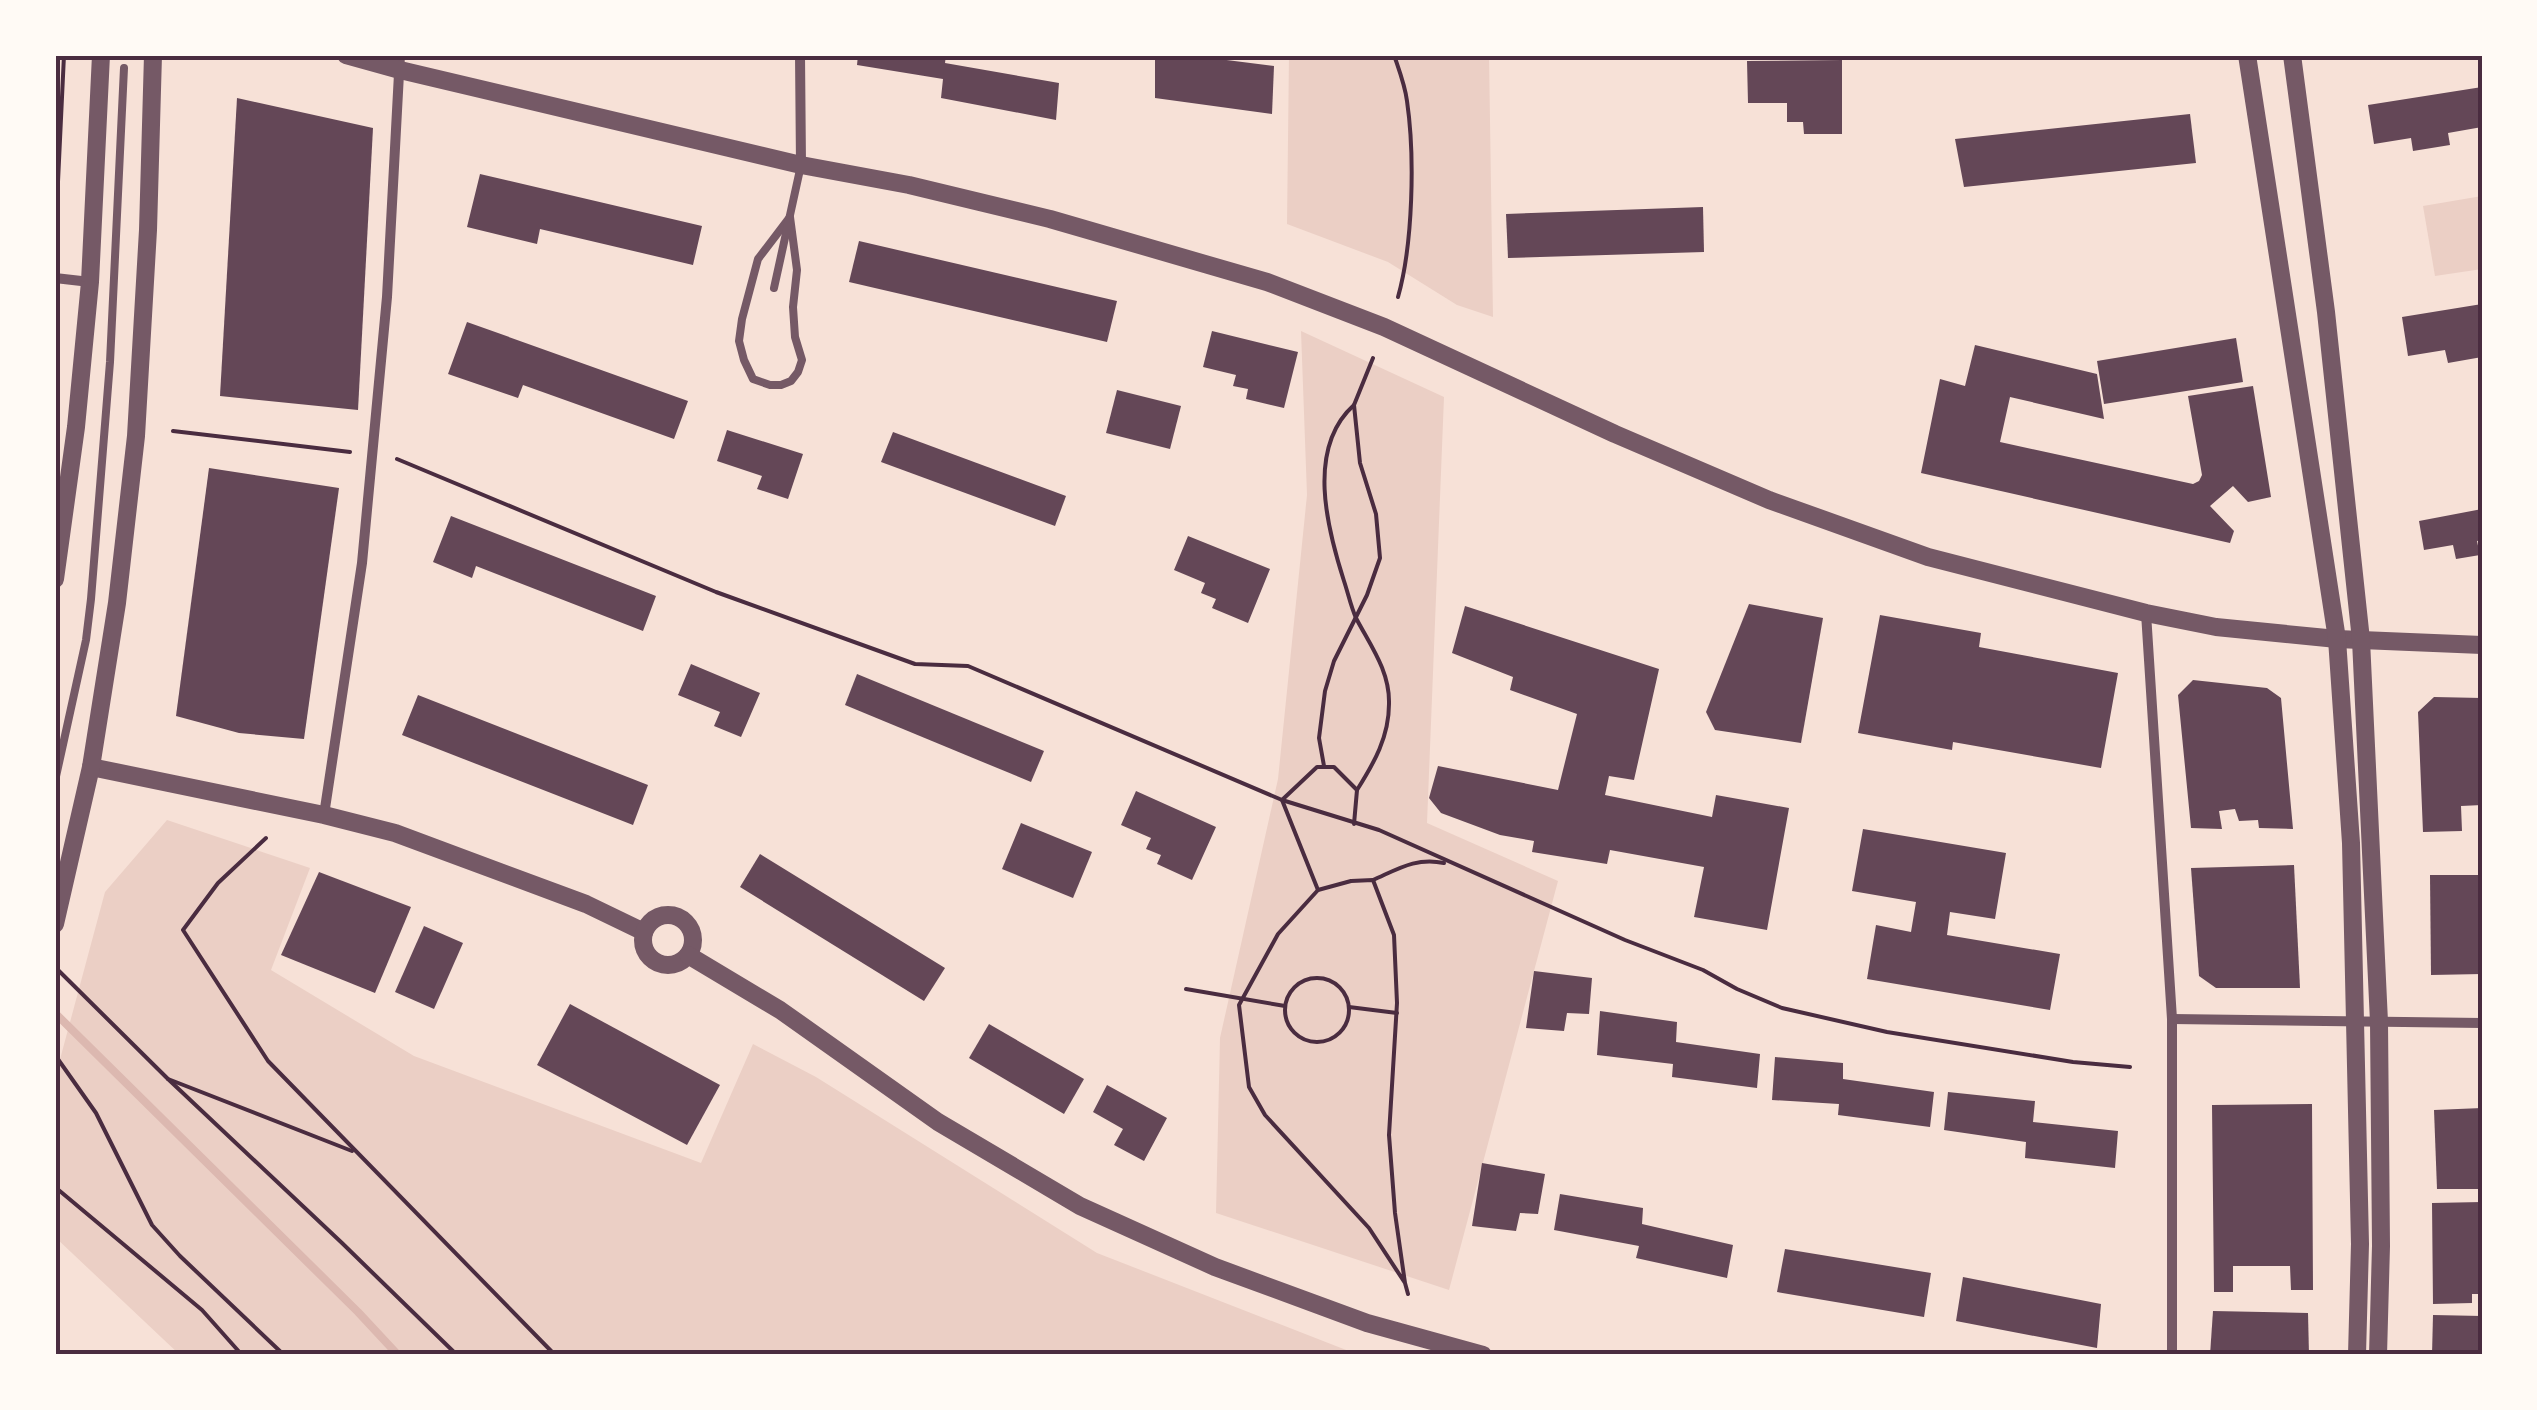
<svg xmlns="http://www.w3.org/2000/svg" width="2537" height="1410" viewBox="0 0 2537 1410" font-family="'Archivo Narrow',sans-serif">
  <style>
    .green { fill: #ebcfc5 }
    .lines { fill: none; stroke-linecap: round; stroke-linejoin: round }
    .stream { stroke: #dcb8b0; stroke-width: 8 }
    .building { fill: #644757 }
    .path { stroke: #4a2c40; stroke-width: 4 }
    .service { stroke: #755966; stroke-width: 8 }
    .minor { stroke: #755966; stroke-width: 10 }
    .tertiary { stroke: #755966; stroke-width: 18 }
    .neatline { fill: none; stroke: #4a2c40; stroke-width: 4 }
  </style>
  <rect width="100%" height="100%" fill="#f7e1d7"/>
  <!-- green -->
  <g class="green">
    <polygon points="1289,55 1489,55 1493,317 1457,305 1388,262 1287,224"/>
    <polygon points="2482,196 2482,269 2435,276 2423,206"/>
    <polygon points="1301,331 1444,397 1427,823 1558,881 1449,1290 1216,1213 1220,1038 1278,779 1307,495"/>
    <polygon points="167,820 310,868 271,970 414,1056 701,1163 753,1044 816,1077 1097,1253 1359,1355 180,1355 55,1237 55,1078 105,892"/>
  </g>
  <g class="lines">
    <!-- stream -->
    <polyline class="stream" points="55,1013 358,1312 398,1355"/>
  </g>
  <!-- building -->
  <g class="building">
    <polygon points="858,55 946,55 945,63 1059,83 1056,120 941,98 943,79 857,65"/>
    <polygon points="1155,55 1187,55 1274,66 1272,114 1155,98"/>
    <polygon points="1842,60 1842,134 1804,134 1803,122 1787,122 1787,103 1748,103 1747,61"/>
    <polygon points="2482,87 2482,127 2448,133 2450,145 2413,151 2411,138 2374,144 2368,105"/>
    <polygon points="237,98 373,128 358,410 220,396"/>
    <polygon points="2190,114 2196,163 1964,187 1955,139"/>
    <polygon points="480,174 702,226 693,265 540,229 537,244 467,227"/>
    <polygon points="1703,207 1704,252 1508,258 1506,214"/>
    <polygon points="859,241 1117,301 1107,342 849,282"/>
    <polygon points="2482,304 2482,357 2448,363 2445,350 2408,356 2402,317"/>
    <polygon points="467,322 688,401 674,439 523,385 518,398 448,374"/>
    <polygon points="1212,331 1298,352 1284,408 1246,399 1248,389 1233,386 1236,375 1203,367"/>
    <polygon points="2236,338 2243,382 2104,404 2097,361"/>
    <polygon points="1975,345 2097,374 2104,419 2010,397 2000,442 2193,484 2199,481 2202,475 2188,396 2253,386 2271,497 2248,502 2233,486 2210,506 2234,531 2230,543 1921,473 1940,379 1965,386"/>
    <polygon points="1117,390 1181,406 1170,449 1106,433"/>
    <polygon points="727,430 803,454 788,499 757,489 762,476 717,461"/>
    <polygon points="893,432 1066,496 1055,526 881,462"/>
    <polygon points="209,468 339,488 304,739 239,733 176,716"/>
    <polygon points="2482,509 2482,540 2477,541 2480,555 2456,559 2453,545 2424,550 2419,521"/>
    <polygon points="451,516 656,596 643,631 476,566 472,578 433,562"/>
    <polygon points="1188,536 1270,569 1248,623 1212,608 1216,599 1201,593 1205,583 1174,570"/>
    <polygon points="1749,604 1823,618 1801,743 1715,730 1706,712"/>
    <polygon points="1465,606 1659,669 1634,780 1609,776 1605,795 1712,817 1716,795 1789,808 1767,930 1694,917 1704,867 1610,850 1607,864 1532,852 1534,841 1500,835 1441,813 1429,798 1438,766 1558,790 1577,714 1510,690 1513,677 1452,653"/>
    <polygon points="1880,615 1981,633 1979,647 2118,673 2101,768 1953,742 1952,750 1858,733"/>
    <polygon points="691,664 760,693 741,737 714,726 720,712 678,695"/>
    <polygon points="857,674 1044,751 1031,782 845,705"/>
    <polygon points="2193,680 2267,688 2281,698 2293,829 2259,828 2258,820 2239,821 2235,809 2219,811 2222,829 2191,828 2178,695"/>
    <polygon points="418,695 648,785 633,825 402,735"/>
    <polygon points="2434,697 2482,698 2482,805 2461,806 2462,831 2423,832 2418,712"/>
    <polygon points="1136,791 1216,827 1192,880 1157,864 1161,855 1146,849 1151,838 1121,825"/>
    <polygon points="1021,823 1092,852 1073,898 1002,869"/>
    <polygon points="1863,829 2006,853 1995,919 1950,912 1947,935 2060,954 2050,1010 1867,979 1876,925 1911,932 1916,902 1852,891"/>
    <polygon points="760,854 945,968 924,1001 740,887"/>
    <polygon points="2294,865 2300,988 2216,988 2199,976 2191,868"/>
    <polygon points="319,872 411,907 375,993 281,955"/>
    <polygon points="2430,875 2482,875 2482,974 2431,975"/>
    <polygon points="424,926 463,943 434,1009 395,992"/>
    <polygon points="1534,971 1592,978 1589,1014 1567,1013 1564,1031 1526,1028"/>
    <polygon points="570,1004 720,1085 687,1145 537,1065"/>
    <polygon points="1600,1011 1677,1022 1676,1042 1760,1054 1757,1088 1672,1077 1673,1064 1597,1055"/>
    <polygon points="989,1024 1084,1079 1064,1114 969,1058"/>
    <polygon points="1775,1057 1843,1063 1843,1079 1934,1092 1930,1127 1838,1115 1839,1104 1772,1100"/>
    <polygon points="1107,1085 1167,1118 1144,1161 1114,1145 1123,1129 1093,1112"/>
    <polygon points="1948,1092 2035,1101 2033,1122 2118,1131 2115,1168 2025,1158 2026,1142 1944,1130"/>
    <polygon points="2312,1104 2313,1290 2291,1290 2290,1266 2233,1266 2233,1292 2214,1292 2212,1105"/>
    <polygon points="2482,1108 2482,1189 2437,1189 2434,1110"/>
    <polygon points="1482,1163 1545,1174 1538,1214 1520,1213 1516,1231 1472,1226"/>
    <polygon points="1560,1194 1643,1208 1642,1224 1733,1245 1727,1278 1636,1258 1639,1246 1554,1230"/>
    <polygon points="2482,1202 2482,1294 2472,1294 2472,1303 2433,1304 2432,1203"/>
    <polygon points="1785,1249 1931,1273 1924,1317 1777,1292"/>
    <polygon points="1963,1277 2101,1304 2097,1348 1956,1321"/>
    <polygon points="2213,1311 2308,1313 2309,1355 2210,1355"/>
    <polygon points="2433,1315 2482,1316 2482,1355 2432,1355"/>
  </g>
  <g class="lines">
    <!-- path -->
    <g class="path">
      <path d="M1394 55C1399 70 1405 85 1407 101 1415 156 1413 244 1398 297"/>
      <polyline points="55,245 64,55"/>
      <path d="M1354 405C1306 448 1327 528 1344 581 1348 593 1351 607 1356 618 1370 645 1390 671 1389 704 1389 737 1374 763 1357 790"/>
      <polyline points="173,431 350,452"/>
      <polyline points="397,459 716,592 915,664 968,666 1282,800 1379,830 1625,940 1703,970 1737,989 1782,1008 1887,1032 2073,1062 2130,1067"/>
      <polyline points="1324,766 1319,738 1325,691 1334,661 1367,595 1380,558 1376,514 1360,463 1354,405 1373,358"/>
      <polyline points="266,838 218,883 183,930 268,1061 555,1355"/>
      <path d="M1373 880C1398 869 1416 857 1444 863"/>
      <polyline points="1318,890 1282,800 1317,767 1334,767 1357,790 1354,824"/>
      <polyline points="55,967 168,1079 352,1151"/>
      <circle cx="1317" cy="1010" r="32"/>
      <polyline points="1186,989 1285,1006"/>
      <polyline points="1349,1007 1397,1013"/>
      <polyline points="55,1055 96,1113 152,1225 180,1256 284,1355"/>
      <polyline points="168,1079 342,1243 457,1355"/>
      <polyline points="55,1187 202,1310 242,1355"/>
      <polyline points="1405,1283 1395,1213 1389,1135 1397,1003 1394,935 1373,880 1351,881 1318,890 1278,934 1239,1005 1249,1087 1265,1115 1369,1228 1405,1283 1408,1294"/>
    </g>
    <!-- service -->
    <g class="service">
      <polygon points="790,217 797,270 793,307 795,337 802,360 798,372 791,381 781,385 770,385 753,379 744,360 739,341 742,319 758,259"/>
      <polyline points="774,288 801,165"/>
      <polyline points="55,781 86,640 91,599 110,362 124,68"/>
    </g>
    <!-- minor -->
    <g class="minor">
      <polyline points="800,55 801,165"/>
      <polyline points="55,278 90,282"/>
      <polyline points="2146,613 2172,1019 2172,1355"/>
      <polyline points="324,815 362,563 387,297 400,55"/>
      <polyline points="2172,1019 2482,1023"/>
    </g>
    <!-- tertiary -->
    <g class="tertiary">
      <polyline points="346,55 400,70 801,165 909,185 1050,219 1267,282 1384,327 1615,434 1769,500 1928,557 2146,613 2216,627 2337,639 2482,645"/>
      <polyline points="2247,55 2337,639 2351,843 2360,1244 2357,1355"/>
      <polyline points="2292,55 2326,312 2361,640 2379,1022 2381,1246 2378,1355"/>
      <polyline points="55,579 76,427 90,282 101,55"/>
      <polyline points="91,767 324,815 395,833 586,904 644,932"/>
      <circle cx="668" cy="940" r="25"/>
      <polyline points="55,924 91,767 117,603 136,436 148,230 153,55"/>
      <polyline points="688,955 780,1010 938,1122 1080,1206 1215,1267 1367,1323 1483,1355"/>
    </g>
  </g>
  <!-- border -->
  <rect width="2537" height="1410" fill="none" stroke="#fffaf5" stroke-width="115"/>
  <rect x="58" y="58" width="2422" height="1294" class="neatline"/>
</svg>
